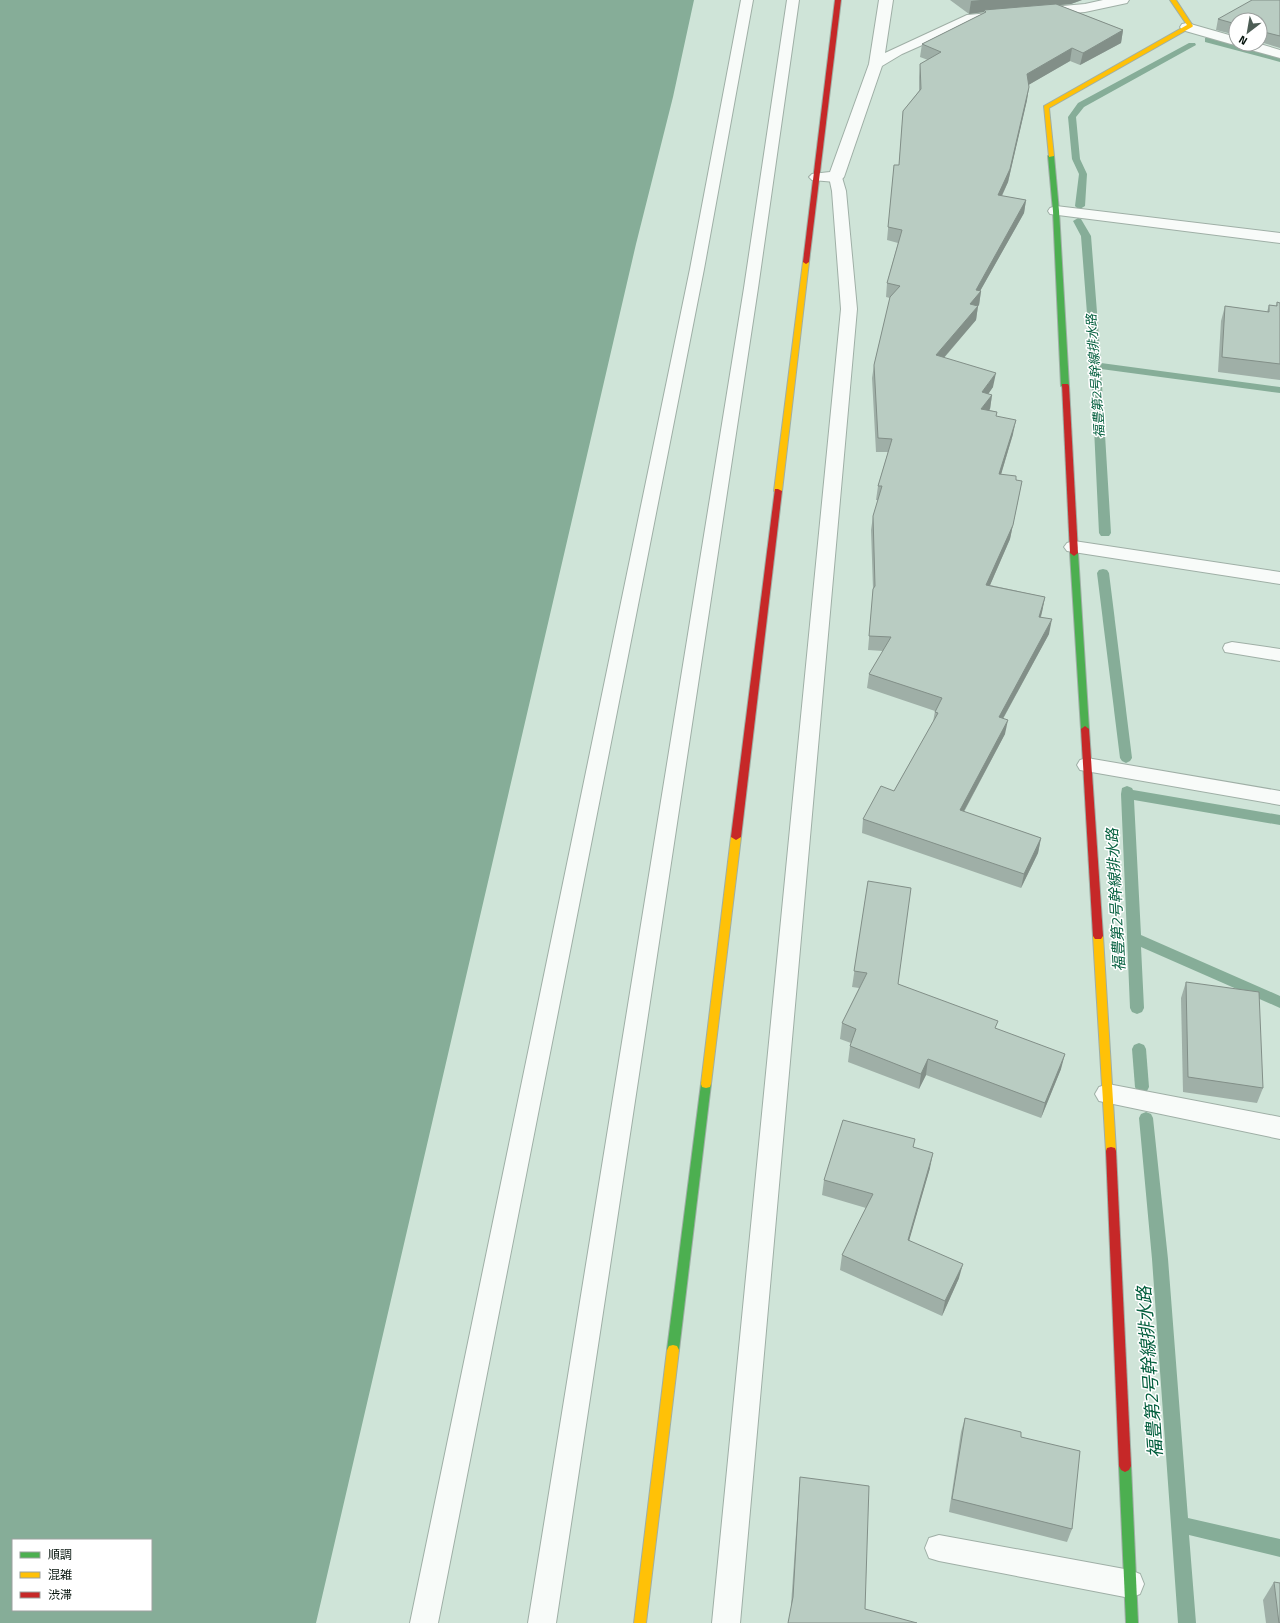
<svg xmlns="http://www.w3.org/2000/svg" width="1280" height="1623" viewBox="0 0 1280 1623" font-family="'Titillium Web','Noto Sans JP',sans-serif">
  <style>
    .water { fill: #86ad98; fill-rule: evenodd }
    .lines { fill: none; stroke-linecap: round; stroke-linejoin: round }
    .stream { fill: #86ad98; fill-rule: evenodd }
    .lane-casing { stroke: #9fafa6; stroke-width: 2 }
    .street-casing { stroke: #9fafa6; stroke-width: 2 }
    .fast-casing { stroke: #9fafa6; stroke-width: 2 }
    .slow-casing { stroke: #9fafa6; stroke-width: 2 }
    .jam-casing { stroke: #9fafa6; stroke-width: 2 }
    .lane { fill: #f8fbf9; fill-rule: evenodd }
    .street { fill: #f8fbf9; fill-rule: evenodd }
    .fast { fill: #4caf50; fill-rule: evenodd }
    .slow { fill: #ffc107; fill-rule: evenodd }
    .jam { fill: #c62828; fill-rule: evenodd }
    .wall { fill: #9fafa7 }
    .shaded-wall { fill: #828f88 }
    .building { fill: #b9ccc2; stroke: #828f88 }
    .labels { text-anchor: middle; stroke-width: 3; stroke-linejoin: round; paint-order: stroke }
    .far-water-label { font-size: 13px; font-style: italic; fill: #035e3d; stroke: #fff }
    .water-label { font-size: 15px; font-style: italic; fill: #035e3d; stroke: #fff }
    .near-water-label { font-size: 18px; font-style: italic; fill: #035e3d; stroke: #fff }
  </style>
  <rect width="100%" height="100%" fill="#cfe4d8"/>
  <!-- water -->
  <path class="water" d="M0 0H694L673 97 636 244 316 1623H0ZM13 1540H151V1610H13Z"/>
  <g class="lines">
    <!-- stream -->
    <g class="stream">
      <polygon points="1205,38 1211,38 1280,57 1280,62 1205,42"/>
      <polygon points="1189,43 1195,43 1196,45 1084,107 1076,117 1080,159 1087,174 1085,206 1080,209 1077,208 1075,206 1079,174 1072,159 1068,117 1078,103"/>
      <polygon points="1078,218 1081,219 1091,236 1101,363 1280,387 1280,393 1101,369 1111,533 1109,536 1101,536 1099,533 1091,365 1081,236 1073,221"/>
      <polygon points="1103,569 1107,570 1109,573 1132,758 1130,761 1126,763 1122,761 1120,758 1097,573 1099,570"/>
      <polygon points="1127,786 1132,788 1133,790 1280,815 1280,825 1134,800 1141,935 1280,996 1280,1008 1141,947 1144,1008 1142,1012 1137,1014 1132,1012 1130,1008 1121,794 1122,788"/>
      <polygon points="1139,1043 1144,1045 1146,1049 1149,1087 1147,1091 1142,1093 1137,1091 1135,1087 1132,1049 1134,1045"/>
      <polygon points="1146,1112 1151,1114 1153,1118 1168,1259 1188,1518 1280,1539 1280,1557 1189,1535 1196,1623 1178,1623 1152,1259 1139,1118 1141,1114"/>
    </g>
    <defs>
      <g id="lane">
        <polygon points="741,0 753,0 704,269 438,1623 410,1623 690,269"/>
        <polygon points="787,0 799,0 758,288 556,1623 528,1623 744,288"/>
        <polygon points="836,173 841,174 846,191 857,309 740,1623 712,1623 841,309 832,191 829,177 831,174"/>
        <polygon points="1232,642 1280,649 1280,661 1225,652 1223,648 1225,644"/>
        <polygon points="1087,758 1280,791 1280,805 1080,770 1077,765 1080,760"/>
        <polygon points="939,1535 1130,1570 1140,1574 1144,1584 1140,1594 1130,1598 939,1561 929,1558 925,1548 929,1538"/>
      </g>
      <g id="street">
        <polygon points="879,0 893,0 885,53 967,15 1002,12 1007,13 1009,16 1007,19 974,22 902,54 882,66 844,177 841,180 836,182 812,180 809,177 812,174 830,172 869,64"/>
        <polygon points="1103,0 1129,0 1127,3 1085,12 1040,16 1035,15 1033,12 1035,9 1040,8 1085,4"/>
        <polygon points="1187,23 1236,37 1236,44 1260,44 1280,50 1280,58 1240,47 1238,45 1231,44 1182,30 1180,27 1182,24"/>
        <polygon points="1056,206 1280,233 1280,243 1050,214 1048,211 1050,208"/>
        <polygon points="1074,541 1280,572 1280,584 1067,551 1064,547 1067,543"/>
        <polygon points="1108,1084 1280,1117 1280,1139 1099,1101 1095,1094 1099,1087"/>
      </g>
      <g id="fast">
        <polygon points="1051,154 1054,156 1059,211 1069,386 1065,388 1061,386 1053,211 1048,156"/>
        <polygon points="1074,550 1078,553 1089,729 1085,732 1081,729 1070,553"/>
        <polygon points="706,1080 710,1081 711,1084 679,1350 677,1354 673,1355 669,1354 667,1350 701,1084 702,1081"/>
        <polygon points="1125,1460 1129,1462 1131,1466 1138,1623 1126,1623 1119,1466 1121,1462"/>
      </g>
      <g id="slow">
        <polygon points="1170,0 1176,0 1193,26 1192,27 1049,108 1054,156 1049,157 1044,106 1187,25"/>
        <polygon points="806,260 809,262 782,491 778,493 774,491 803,262"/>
        <polygon points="736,834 741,837 711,1084 710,1087 706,1088 702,1087 701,1084 731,837"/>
        <polygon points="1098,932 1101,933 1103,936 1116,1151 1115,1154 1111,1155 1107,1154 1106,1151 1093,936 1095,933"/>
        <polygon points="673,1345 677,1346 679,1350 646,1623 634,1623 667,1350 669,1346"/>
      </g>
      <g id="jam">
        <polygon points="835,0 841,0 809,262 806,264 803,262"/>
        <polygon points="1062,384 1068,384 1069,386 1078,553 1074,556 1070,553"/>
        <polygon points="775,489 778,489 782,491 741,837 736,840 731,837"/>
        <polygon points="1085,726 1089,729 1103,936 1101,939 1095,939 1093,936 1081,729"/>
        <polygon points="1111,1147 1115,1148 1116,1151 1131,1466 1129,1470 1125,1472 1121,1470 1119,1466 1106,1151 1107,1148"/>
      </g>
    </defs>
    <!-- lane casing -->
    <use href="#lane" class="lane-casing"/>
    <!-- street casing -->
    <use href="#street" class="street-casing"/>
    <!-- fast casing -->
    <use href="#fast" class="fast-casing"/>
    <!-- slow casing -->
    <use href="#slow" class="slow-casing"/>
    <!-- jam casing -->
    <use href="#jam" class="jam-casing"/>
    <!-- lane -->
    <use href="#lane" class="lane"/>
    <!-- street -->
    <use href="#street" class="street"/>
    <!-- fast -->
    <use href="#fast" class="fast"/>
    <!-- slow -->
    <use href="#slow" class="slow"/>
    <!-- jam -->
    <use href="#jam" class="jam"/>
  </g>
  <!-- wall -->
  <g class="wall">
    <polygon points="950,0 1082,0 1071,4 1059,5 1123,30 1121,43 1080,65 1070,61 1028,85 1027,100 1008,182 1002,196 1026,200 1024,213 980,291 981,291 979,305 978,306 976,320 944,358 993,387 988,394 992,395 990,409 989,410 997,412 996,416 1013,434 1001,474 1016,480 1019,495 1010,539 990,585 1045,597 1041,617 1049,634 1003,719 1005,734 964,812 1041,838 1038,853 1021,888 862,833 863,819 894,791 933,722 935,711 867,688 869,674 883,651 868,650 872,603 873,589 871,530 873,516 878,500 876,500 878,486 888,452 876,452 872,378 874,365 890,298 886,297 887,283 898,243 887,240 894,165 899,165 903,111 919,91 919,77 920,64 928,60 920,57 922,44 984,13 984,12 969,14"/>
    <polygon points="1280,0 1280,48 1260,42 1260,20 1236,20 1236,35 1216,30 1218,19"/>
    <polygon points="1277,302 1280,303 1280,380 1218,372 1221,321 1225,306 1267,312 1269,305 1276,306"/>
    <polygon points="868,881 898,984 997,1029 1061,1069 1041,1118 926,1075 919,1089 848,1062 850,1046 851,1043 840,1039 842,1023 859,988 852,987"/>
    <polygon points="1186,982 1263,1088 1257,1103 1183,1092 1181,998"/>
    <polygon points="914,1147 930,1168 909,1240 959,1278 942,1316 840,1270 842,1255 866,1208 822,1195 824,1180"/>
    <polygon points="965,1418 1021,1437 1072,1529 1067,1542 949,1512 961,1432"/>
    <polygon points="800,1477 865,1609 791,1605 799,1491"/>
    <polygon points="1274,1582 1280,1623 1266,1623 1263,1600"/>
  </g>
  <!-- shaded-wall -->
  <g class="shaded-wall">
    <polygon points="980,0 1082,0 1071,4 986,12 984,10 984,12 969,14 971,1"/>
    <polygon points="1123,30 1121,43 1080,65 1083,53"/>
    <polygon points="1072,48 1070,61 1025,87 1027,74"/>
    <polygon points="1029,87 1027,100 1008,182 996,208 998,195"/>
    <polygon points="1026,200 1024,213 979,293 981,291 979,305 968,318 970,304 976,290"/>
    <polygon points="978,306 976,320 934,369 936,355"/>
    <polygon points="996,373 993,387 980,406 982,392"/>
    <polygon points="992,395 990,409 979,423 981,409"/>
    <polygon points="1016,420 1013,434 997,488 999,474"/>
    <polygon points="1022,481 1010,539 984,599 986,585"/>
    <polygon points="1045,597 1042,612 1036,631 1039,617"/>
    <polygon points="1052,619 1049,634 996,731 999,717"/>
    <polygon points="1008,720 1005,734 957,824 960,810"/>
    <polygon points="1041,838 1038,853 1021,888 1024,874"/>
    <polygon points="1065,1054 1061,1069 1041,1118 1045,1103"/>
    <polygon points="928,1059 926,1075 919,1089 921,1074"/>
    <polygon points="933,1153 930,1168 905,1255 908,1240"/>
    <polygon points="963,1264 959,1278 942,1316 945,1301"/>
  </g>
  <!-- building -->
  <g class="building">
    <polygon points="1252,0 1280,0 1280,36 1260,31 1260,20 1236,20 1236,24 1218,19"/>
    <polygon points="1056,4 1123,30 1083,53 1072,48 1027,74 1029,87 1010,169 998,195 1026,200 976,290 981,291 970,304 978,306 936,355 996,373 982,392 992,395 981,409 997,412 996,416 1016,420 999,474 1016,476 1016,480 1022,481 1013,525 986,585 1045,597 1039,617 1052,619 999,717 1008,720 960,810 1041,838 1024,874 863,819 881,786 894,791 938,713 935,712 942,698 869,674 891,637 869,636 873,589 875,586 873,516 882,486 878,486 892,439 878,438 874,365 890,297 900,286 887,283 902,230 888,227 894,165 899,165 903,111 921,89 920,64 941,52 922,44 986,12 984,10"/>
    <polygon points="1277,302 1280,303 1280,364 1222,357 1225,306 1269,312 1269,305 1277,306"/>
    <polygon points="868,881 911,888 898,984 998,1021 995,1028 1065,1054 1045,1103 928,1059 921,1074 850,1046 856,1029 842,1023 867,973 854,971"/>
    <polygon points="1186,982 1259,992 1263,1088 1188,1077"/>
    <polygon points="843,1120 915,1139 913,1147 933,1153 908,1240 963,1264 945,1301 842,1255 873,1194 824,1180"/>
    <polygon points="965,1418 1021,1432 1021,1437 1080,1451 1072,1529 952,1499"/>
    <polygon points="800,1477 869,1486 865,1609 917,1623 788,1623 793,1597"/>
    <polygon points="1274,1582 1280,1583 1280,1623 1279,1623"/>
  </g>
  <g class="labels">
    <!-- far-water labels -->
    <g class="far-water-label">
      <text transform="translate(1095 376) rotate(-94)" y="5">福豊第2号幹線排水路</text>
    </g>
    <!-- water labels -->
    <g class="water-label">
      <text transform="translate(1116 900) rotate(-93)" y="5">福豊第2号幹線排水路</text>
    </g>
    <!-- near-water labels -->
    <g class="near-water-label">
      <text transform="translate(1150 1372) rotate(-94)" y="6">福豊第2号幹線排水路</text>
    </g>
  </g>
  <!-- legend -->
  <rect x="12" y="1539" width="140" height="72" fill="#ffffff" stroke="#9ca19f"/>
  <rect x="20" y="1552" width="20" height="6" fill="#4caf50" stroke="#9ca19f"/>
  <text x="48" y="1559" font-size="12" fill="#07150e">順調</text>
  <rect x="20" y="1572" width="20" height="6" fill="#ffc107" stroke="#9ca19f"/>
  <text x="48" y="1579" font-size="12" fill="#07150e">混雑</text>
  <rect x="20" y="1592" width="20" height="6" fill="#c62828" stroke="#9ca19f"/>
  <text x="48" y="1599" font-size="12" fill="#07150e">渋滞</text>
  <!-- north arrow -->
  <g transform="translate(1248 32) rotate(211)"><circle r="19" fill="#ffffff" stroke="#9ca19f"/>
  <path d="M0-3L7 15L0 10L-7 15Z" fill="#4d5d55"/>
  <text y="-6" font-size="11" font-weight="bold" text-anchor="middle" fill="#07150e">N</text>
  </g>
</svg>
